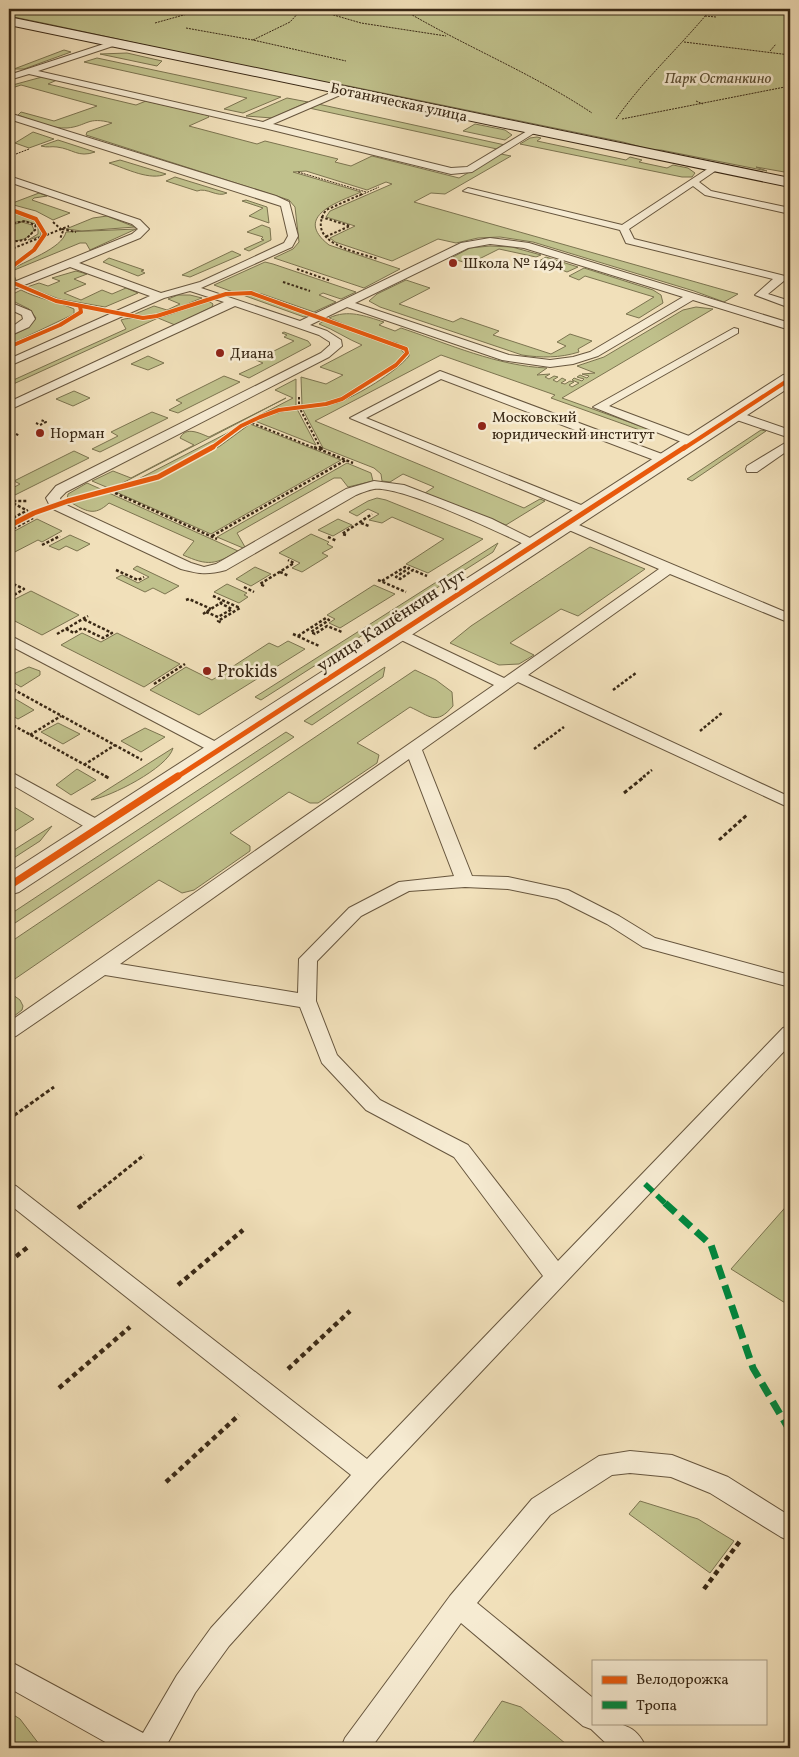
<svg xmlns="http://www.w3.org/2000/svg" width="799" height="1757" viewBox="0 0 799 1757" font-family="Vollkorn,serif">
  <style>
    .green { fill: #c0c18c; stroke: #7c7450 }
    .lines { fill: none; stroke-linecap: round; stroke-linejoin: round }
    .service-casing { stroke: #67563e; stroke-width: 2 }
    .minor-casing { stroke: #67563e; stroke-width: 2 }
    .secondary-casing { stroke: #392815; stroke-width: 2 }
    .path-far4 { stroke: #392815; stroke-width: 1; stroke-dasharray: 2 1; stroke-linecap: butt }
    .path-far3 { stroke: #392815; stroke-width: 2; stroke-dasharray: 2.5 2; stroke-linecap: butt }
    .path-far2 { stroke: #392815; stroke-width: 2.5; stroke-dasharray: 3 2; stroke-linecap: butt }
    .path-far1 { stroke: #392815; stroke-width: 3; stroke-dasharray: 4 2.5; stroke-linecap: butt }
    .path { stroke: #392815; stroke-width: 4.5; stroke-dasharray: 5 4; stroke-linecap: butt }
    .service { fill: #f6ebd2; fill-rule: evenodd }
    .minor { fill: #f6ebd2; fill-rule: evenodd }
    .secondary { fill: #f6ebd2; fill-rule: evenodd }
    .quiet-far1 { stroke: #00873e; stroke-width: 5.5; stroke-dasharray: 11 5.5; stroke-linecap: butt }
    .quiet { stroke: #00873e; stroke-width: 7; stroke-dasharray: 14 7; stroke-linecap: butt }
    .cycleway-far2-casing { stroke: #f6ebd2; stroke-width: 5.5 }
    .cycleway-far1-casing { stroke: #f6ebd2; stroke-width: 8 }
    .cycleway-casing { stroke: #f6ebd2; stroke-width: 10 }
    .cycleway-far2 { stroke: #e8590c; stroke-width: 4 }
    .cycleway-far1 { stroke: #e8590c; stroke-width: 5 }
    .cycleway { stroke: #e8590c; stroke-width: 7 }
    .poi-dot { fill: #8f2418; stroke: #f6ebd2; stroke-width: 2 }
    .labels { text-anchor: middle; stroke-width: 5; stroke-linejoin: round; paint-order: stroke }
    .far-park-label { font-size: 15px; font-style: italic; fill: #5b4e33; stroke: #f6ebd2 }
    .far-street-label { font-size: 15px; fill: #392815; stroke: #f6ebd2 }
    .far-poi-label { font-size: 15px; fill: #392815; stroke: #f6ebd2; text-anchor: start }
    .street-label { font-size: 18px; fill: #392815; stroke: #f6ebd2 }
    .poi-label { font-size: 18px; fill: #392815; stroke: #f6ebd2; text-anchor: start }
  </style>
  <rect width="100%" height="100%" fill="#f1e0ba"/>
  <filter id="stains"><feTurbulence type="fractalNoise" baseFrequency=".004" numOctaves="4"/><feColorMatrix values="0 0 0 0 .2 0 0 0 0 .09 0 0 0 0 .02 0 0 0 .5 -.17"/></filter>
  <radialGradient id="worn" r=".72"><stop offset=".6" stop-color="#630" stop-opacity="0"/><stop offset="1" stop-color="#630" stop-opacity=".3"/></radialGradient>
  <!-- green -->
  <g class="green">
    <path d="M9 9H790V173L756 167 767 171 661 150H652L623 142 339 84 330 85C221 63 118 38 9 16Z"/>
    <polygon points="64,50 71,52 24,69 14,69"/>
    <polygon points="127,53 162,61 157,66 100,54"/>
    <polygon points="97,58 281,97 243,113 224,109 247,98 84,62"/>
    <path d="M42 77 57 80 48 84 136 105 146 101 207 115 209 117 189 126 257 144 265 141 338 159 335 162 351 166 372 156 459 178 501 154 511 156 445 194 431 193 414 202 738 294 724 302 694 291 533 242 500 237 478 238 456 243 438 239 392 261 335 242 330 238 355 226 326 217 330 211 392 184 386 182 367 190 306 171 293 172 361 192C339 202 292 216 329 245L400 269 364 288 274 258 293 249 299 242 295 207 289 200 86 135 87 132 112 123C87 116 88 126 67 128 52 129 32 120 18 115L21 112 54 121 97 106 21 85 9 89V86Z"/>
    <polygon points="287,98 308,102 272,118 246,116"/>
    <polygon points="318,104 505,145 497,149 309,108"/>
    <polygon points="475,124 505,130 512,135 505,140 463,131"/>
    <polygon points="33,132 54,139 29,148 15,143"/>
    <polygon points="537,137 541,138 537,141 626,160 630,157 642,160 639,162 667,168 673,165 688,168 695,173 692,177 682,177 520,144 530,138"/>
    <path d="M58 140 95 152C78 158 73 149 57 147 51 146 48 148 41 146Z"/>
    <path d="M120 160 166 174C150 181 127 169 109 163Z"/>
    <path d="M175 177 227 193C217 198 207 187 197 191L166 181Z"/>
    <polygon points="39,193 47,196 34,198 32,200 70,213 53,220 36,211 10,204"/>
    <polygon points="246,200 267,207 269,223 249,216 263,208 242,201"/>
    <path d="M9 211C22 214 42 218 41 236L28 240 38 234V225L26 221 9 223Z"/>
    <polygon points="107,216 135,227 82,231 66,229 93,218"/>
    <path d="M22 222 32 225 34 230C29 239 19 242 9 240V226Z"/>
    <polygon points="262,225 270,228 271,240 249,251 244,249 264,240 261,239 263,237 247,232"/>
    <path d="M136 229 90 250 86 243H80L12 271 16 280 9 279V271C24 261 62 249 66 232Z"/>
    <polygon points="490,246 512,247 541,255 536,257 499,249 469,264 451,258 470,248"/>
    <polygon points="232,251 241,255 190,277 182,275"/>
    <polygon points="546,257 578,267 567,272 539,261"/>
    <polygon points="109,258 144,270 141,271 145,273 138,276 103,262"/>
    <polygon points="265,262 273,264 356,292 341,299 323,293 319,295 336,302 314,312 262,294 233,292 214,285"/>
    <polygon points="584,268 653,290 661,295 663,303 639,318 626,314 654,297 585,276 579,280 569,276"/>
    <polygon points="76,271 87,274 74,279 86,284 64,293 81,300 102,290 112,294 126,288 138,293 105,307 59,299 27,287 39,283 48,286 60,281 52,278"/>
    <path d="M406 280 430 288 399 304 453 322 461 318 499 331 493 335 551 354 566 346 557 342 570 334 592 341 578 349 579 352C560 358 541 358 522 355L380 307 369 301 377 294Z"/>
    <path d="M21 290C38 299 57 301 74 309V314L9 345V337L27 328 36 318 29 309 9 299 11 295Z"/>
    <polygon points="240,294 258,296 310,314 304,317"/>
    <path d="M178 295H190L202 298C183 305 155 321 135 314L154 306 167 310 180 304 168 299Z"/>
    <path d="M207 300 213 304 212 307 175 325 158 318 9 386V382L126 329 121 320C131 316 140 321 151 319 170 316 190 307 207 300Z"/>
    <path d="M696 307 713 309 562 398 657 432 647 438 644 437 648 433 551 398 555 395 441 355 315 421 524 508 540 499 545 501 506 525 425 493 434 487 403 474 390 482 382 481 381 474 374 468 323 448 302 408C314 407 326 406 337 403 358 395 395 373 409 356V351L397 343 372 336 329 318C348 309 365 316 384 322L379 325 395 331 401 328C449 344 497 366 547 368L537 375 550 374 545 377 549 379 554 376 558 377 553 380 557 382 562 378 566 380 561 383 565 384 570 381 574 382 569 385 572 387 579 383 572 380 574 378 582 381 584 379 577 377 580 375 587 378 589 376 582 374 595 373 577 366 604 357 683 310Z"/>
    <path d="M325 320 372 339 398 346 404 353C397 369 350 395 333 401 323 404 312 405 302 406L301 377 326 384 343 375 320 367 362 345C347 339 335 330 319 324Z"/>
    <polygon points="284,332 308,341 311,345 249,378 239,374 263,363 256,360 294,341 284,337 287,335 282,333"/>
    <polygon points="148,356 164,363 148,370 131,364"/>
    <polygon points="224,376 240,382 178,413 169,410 182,403 176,400"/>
    <polygon points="296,379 296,406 262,414 293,398 275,390"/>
    <polygon points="74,391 90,398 73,406 56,399"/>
    <path d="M286 398 111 489 92 481 113 471 131 478 194 445 180 438C186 426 199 433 209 437Z"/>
    <polygon points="297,409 316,445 255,421 272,414"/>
    <polygon points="152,412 168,418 100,452 92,449 118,436 111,432"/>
    <polygon points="250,424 341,460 211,534 116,492 160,478 220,446"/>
    <path d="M237 428C204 452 165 475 125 486Z"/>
    <polygon points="761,430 766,431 692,481 687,479"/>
    <polygon points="74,451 89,458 13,496 9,495 9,490 20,484 14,481"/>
    <polygon points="347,463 371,473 373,481 348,487 341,478 334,478 237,533 245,547 243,548 217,537"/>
    <polygon points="87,483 105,491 67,500 68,494"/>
    <path d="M109 493 238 551C215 565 208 566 183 555L194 541 109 503C94 517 86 511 70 502Z"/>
    <polygon points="377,498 386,500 483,539 428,573 406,564 444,539 392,517 382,523 369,520 379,514 368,509 357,516 349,512 368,501"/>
    <polygon points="37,519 62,531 42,542 38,540 9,555 9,534"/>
    <polygon points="338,519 352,525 333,536 318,530"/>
    <polygon points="311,534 329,542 327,544 333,547 322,553 328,556 302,572 292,568 300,563 279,553"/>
    <polygon points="70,535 90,544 77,551 66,546 59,550 49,546"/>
    <polygon points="498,543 493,552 261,700 255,697"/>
    <polygon points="590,547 645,569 578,616 561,609 510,643 534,655 519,664 499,665 450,643 471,626"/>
    <polygon points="137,566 179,586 165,594 153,588 145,592 116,578 122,575 138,583 149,577 133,569"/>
    <polygon points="255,567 271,574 251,586 236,579"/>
    <polygon points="227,584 247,593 244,595 248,597 239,603 214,592"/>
    <polygon points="374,585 395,594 340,628 329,623 335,619 327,615"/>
    <polygon points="31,591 79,615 42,635 9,618 9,596 15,599"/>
    <polygon points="82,633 101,642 117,633 180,664 144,687 61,645"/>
    <polygon points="288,641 305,649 199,715 150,690 186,667 212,680 269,643 278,647"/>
    <polygon points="29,667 40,671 40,675 21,687 9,680 9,676"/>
    <polygon points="385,667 383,677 312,725 304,721"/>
    <path d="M415 670 436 680 452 692 453 706C436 726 430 716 410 707L357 743 379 755 377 763 318 803H310L289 792 230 833 250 846V851L194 890 182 893 159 880 9 983V943Z"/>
    <polygon points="12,697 34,710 18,719 9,714 9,699"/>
    <polygon points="58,723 80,734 63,744 41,732"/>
    <polygon points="145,728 165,737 141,752 121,741"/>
    <polygon points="286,732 294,737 9,927 9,915"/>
    <path d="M173 748C168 768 110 797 91 800Z"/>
    <polygon points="77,769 96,780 71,795 56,785"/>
    <polygon points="9,804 34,819 9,835"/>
    <polygon points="52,826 40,841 9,861 9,853"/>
    <polygon points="9,992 20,1000 23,1006 22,1010 9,1020"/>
    <polygon points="790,1202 790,1306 731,1269"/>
    <polygon points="640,1501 698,1519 734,1541 710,1573 629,1514"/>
    <polygon points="502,1701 521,1707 571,1748 469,1748"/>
    <polygon points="9,1712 20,1719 42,1748 9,1748"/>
  </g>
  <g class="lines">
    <defs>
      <g id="service">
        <polygon points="113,41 117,43 116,45 38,71 263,122 342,88 346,91 345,93 273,124 451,168 467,167 532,128 539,130 472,172 451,174 264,128 29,74 9,80 9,75"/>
        <path d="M9 113 276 196 289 202 298 236 292 247 201 288 300 321 461 243 490 238 529 243 790 323V330L693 300 598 356 573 364 550 367 502 360 347 307 310 325 327 331 341 340 342 346 329 357 66 492 60 498 62 503 191 563 204 567 216 564 346 489 374 481 404 485 492 519 542 544 535 548 530 547C500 533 403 486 374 489 368 490 361 493 356 495L226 570C207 575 200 574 181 569L51 508 46 498 56 486 321 353 330 345V342L319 335 235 306 9 410V402L224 302 190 291 164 298 9 366V359L150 296 70 267 9 291V284L132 234 138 229 132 224 9 182V176L140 220 149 229 140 238 79 263 161 293 200 282 284 243 288 236 281 206 9 119ZM490 244 524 248 683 297 590 352 573 357 550 360 509 355 355 303 468 248Z"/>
        <polygon points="715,164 718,165 718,169 699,182 711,191 790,208 790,214 705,195 693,186 629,229 634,239 785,276 785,280 768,294 790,301 790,308 755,295 773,279 626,243 620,230 463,191 468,188 622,225"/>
        <polygon points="9,302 31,311 35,319 29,327 9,336 9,329 23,319 22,315 9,309"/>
        <polygon points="734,328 738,329 738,333 609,406 697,439 699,442 697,445 689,445 593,407"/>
        <polygon points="440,371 670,457 672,460 670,463 662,463 441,379 366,418 591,509 593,512 591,515 586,516 350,418"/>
        <polygon points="735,411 790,430 790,438 731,418 729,415"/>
        <polygon points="790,440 790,449 757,472 747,472 746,469 747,466"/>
        <path d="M567 520 790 614V623L670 574 528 675 790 797V808L518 682 422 750 472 876 508 877 568 890 619 916 655 938 790 975V987L643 947 607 924 557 899 508 889 465 887 409 891 361 916 317 961 316 1001 337 1055 380 1100 468 1145 558 1261 783 1028 790 1026V1045L377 1482 229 1646 195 1693 165 1748H116L9 1688V1661L143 1733 177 1675 211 1628 351 1475 9 1204V1184L16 1186 367 1459 543 1276 454 1157 366 1110 322 1063 300 1007 105 975 16 1036 9 1038V1022L494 685 393 636 391 633 393 630H403L504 678 659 569 562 527 560 524ZM409 759 454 876 399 882 349 908 299 959 298 993 120 964Z"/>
        <polygon points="9,635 224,746 226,749 218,754 212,752 9,645"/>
        <polygon points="9,771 104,823 106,827 104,831 92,831 9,783"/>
        <path d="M630 1451 672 1455 728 1477 790 1516V1541L781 1537 710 1493 671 1477 630 1473 612 1475 550 1515 477 1603 593 1698V1723C617 1723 636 1722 646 1748H611L591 1729 583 1726 461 1623 371 1748H341L345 1738 450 1596 532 1499 599 1456Z"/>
      </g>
      <polygon id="minor" points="790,374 790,387 19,892 9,895 9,873 783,375"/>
      <polygon id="secondary" points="9,17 790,178 790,187 9,25"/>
    </defs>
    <!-- service casing -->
    <use href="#service" class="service-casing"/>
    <!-- minor casing -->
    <use href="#minor" class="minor-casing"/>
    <!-- secondary casing -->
    <use href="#secondary" class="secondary-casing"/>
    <!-- path-far4 -->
    <g class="path-far4">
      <polyline points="205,9 250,14 299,13"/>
      <polyline points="313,9 361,23 446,36"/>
      <path d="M402 9C464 46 532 73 592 113"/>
      <polyline points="705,16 716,17"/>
      <polyline points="155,23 205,9"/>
      <polyline points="186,28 253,40 346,61"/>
      <polyline points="253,40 290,22 302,9"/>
      <polyline points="684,42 790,55"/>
      <polyline points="770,51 776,44"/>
      <polyline points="696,101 703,104"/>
      <path d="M616 119C644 79 680 47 711 9"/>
      <polyline points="622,119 790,86"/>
      <polyline points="16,154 29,149"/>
      <polyline points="298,172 366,192"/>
      <polyline points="359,196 379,187"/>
    </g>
    <!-- path-far3 -->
    <g class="path-far3">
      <path d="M362 194 326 210C304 243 357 252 378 259"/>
      <polyline points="321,217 350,226 325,237"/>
      <polyline points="53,222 63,231 60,239"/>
      <polyline points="9,224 25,221 35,225 36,229 25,240 9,242"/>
      <polyline points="62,229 76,232"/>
      <polyline points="9,250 69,226"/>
      <polyline points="297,269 331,281"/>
      <polyline points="283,282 310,291"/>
      <polyline points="299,397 299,407 321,449"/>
      <polyline points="36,423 40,425 46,422 41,420"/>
      <polyline points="252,423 317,449"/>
      <polyline points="12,432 20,436"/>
    </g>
    <!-- path-far2 -->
    <g class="path-far2">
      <polyline points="314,447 353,463"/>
      <polyline points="321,447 322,450"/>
      <polyline points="9,483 13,485 9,487"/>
      <polyline points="115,493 217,539"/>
      <polyline points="9,498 15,501 27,501"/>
      <polyline points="9,501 26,510"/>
      <polyline points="9,520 28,510"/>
      <polyline points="361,523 369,526"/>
      <polyline points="9,531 33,518"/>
      <polyline points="346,535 342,534 372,514"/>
      <polyline points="212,536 346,460"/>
      <polyline points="328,537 337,541"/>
      <polyline points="42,545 60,536"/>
      <polyline points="116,570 138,580 144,577"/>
      <polyline points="280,572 289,576"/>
      <polyline points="378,580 406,592"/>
      <polyline points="382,581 405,567 409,568 396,577 400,579 413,570 427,576"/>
      <polyline points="9,582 24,589 14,595 9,592"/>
      <polyline points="264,586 260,584 294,563 288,560"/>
      <polyline points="244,587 254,592"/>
      <polyline points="213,596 240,608 218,621 222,623"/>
      <polyline points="186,600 189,599 211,609"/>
      <polyline points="206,612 218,617 232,609 220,603"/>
      <polyline points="203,614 222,602"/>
      <polyline points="66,629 74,633 82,628 103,638 112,633 83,619"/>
      <polyline points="57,634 88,616"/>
      <polyline points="293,634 319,646"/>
      <polyline points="298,636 326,618 329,620 311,632 315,634 327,626 342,632"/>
      <polyline points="154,684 185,664"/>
      <polyline points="9,687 142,760"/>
      <polyline points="613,690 636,673"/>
      <polyline points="9,695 15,691"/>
      <polyline points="9,723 107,777"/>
      <polyline points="700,731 723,712"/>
      <polyline points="30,735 61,716"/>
      <polyline points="534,749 564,727"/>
      <polyline points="84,765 115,745"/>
      <polyline points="643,777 652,770"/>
    </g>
    <!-- path-far1 -->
    <g class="path-far1">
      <polyline points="105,776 110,779"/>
      <polyline points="624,793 645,776"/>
      <polyline points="719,840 748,814"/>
      <polyline points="9,1119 54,1087"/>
      <polyline points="83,1204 144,1155"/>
    </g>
    <!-- path -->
    <g class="path">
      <polyline points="78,1208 85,1203"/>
      <polyline points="9,1262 28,1247"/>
      <polyline points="178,1285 243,1230"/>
      <polyline points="288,1369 350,1311"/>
      <polyline points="59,1388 130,1327"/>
      <polyline points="166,1482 239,1415"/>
      <polyline points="704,1589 740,1541"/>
    </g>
    <!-- service -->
    <use href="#service" class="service"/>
    <!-- minor -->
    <use href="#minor" class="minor"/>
    <!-- secondary -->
    <use href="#secondary" class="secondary"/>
    <!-- quiet-far1 -->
    <polyline class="quiet-far1" points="645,1184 666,1204"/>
    <!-- quiet -->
    <polyline class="quiet" points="665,1203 711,1245 753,1368 790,1431"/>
    <defs>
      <g id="cycleway-far2">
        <polyline points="9,209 36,219 45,234 34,250 9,269"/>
        <polyline points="9,281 56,301 143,318 157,316 226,294 251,293 406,349 407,353 396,365 342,399 326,404 279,410 260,417 241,426 210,449"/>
        <polyline points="9,347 60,325 81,312 80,306"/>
        <polyline points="683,449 790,379"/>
      </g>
      <g id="cycleway-far1">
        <polyline points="9,526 34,513 68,501 158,477 213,447"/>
        <polyline points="177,777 685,447"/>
      </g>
      <polyline id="cycleway" points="9,886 178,776"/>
    </defs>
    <!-- cycleway-far2 casing -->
    <use href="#cycleway-far2" class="cycleway-far2-casing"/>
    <!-- cycleway-far1 casing -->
    <use href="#cycleway-far1" class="cycleway-far1-casing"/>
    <!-- cycleway casing -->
    <use href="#cycleway" class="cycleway-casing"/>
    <!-- cycleway-far2 -->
    <use href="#cycleway-far2" class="cycleway-far2"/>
    <!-- cycleway-far1 -->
    <use href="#cycleway-far1" class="cycleway-far1"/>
    <!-- cycleway -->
    <use href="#cycleway" class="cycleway"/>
  </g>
  <!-- markers -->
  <g class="poi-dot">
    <circle cx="453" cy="263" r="5"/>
    <circle cx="220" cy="353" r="5"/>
    <circle cx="482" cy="426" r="5"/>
    <circle cx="40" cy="433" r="5"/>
    <circle cx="207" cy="671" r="5"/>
  </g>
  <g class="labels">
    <!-- far-park labels -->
    <g class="far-park-label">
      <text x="718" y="83">Парк Останкино</text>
    </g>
    <!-- far-street labels -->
    <g class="far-street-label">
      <text transform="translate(399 102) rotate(12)" y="5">Ботаническая улица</text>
    </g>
    <!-- far-poi labels -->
    <g class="far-poi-label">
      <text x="463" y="268">Школа № 1494</text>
      <text x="230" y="358">Диана</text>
      <text x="492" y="422">Московский<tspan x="492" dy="17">юридический институт</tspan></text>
      <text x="50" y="438">Норман</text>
    </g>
    <!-- street labels -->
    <g class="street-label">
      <text transform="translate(391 620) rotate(-33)" y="6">улица Кашёнкин Луг</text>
    </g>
    <!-- poi labels -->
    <g class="poi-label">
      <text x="217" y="677">Prokids</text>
    </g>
  </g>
  <!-- margin -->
  <rect width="799" height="1757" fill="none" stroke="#f1e0ba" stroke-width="30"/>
  <rect x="10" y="10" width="779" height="1737" fill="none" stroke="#392815" stroke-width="2.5"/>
  <rect x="15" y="15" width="769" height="1727" fill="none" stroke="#392815"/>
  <!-- legend -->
  <rect x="592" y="1660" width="175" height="65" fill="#f6ebd2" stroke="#aa9d86"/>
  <rect x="602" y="1676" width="25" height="8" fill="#e8590c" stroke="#aa9d86"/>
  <text x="636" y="1684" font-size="15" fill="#392815">Велодорожка</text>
  <rect x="602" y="1701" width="25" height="8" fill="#00873e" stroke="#aa9d86"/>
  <text x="636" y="1710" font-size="15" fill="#392815">Тропа</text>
  <rect width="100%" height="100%" filter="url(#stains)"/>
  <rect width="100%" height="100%" fill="url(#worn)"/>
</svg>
